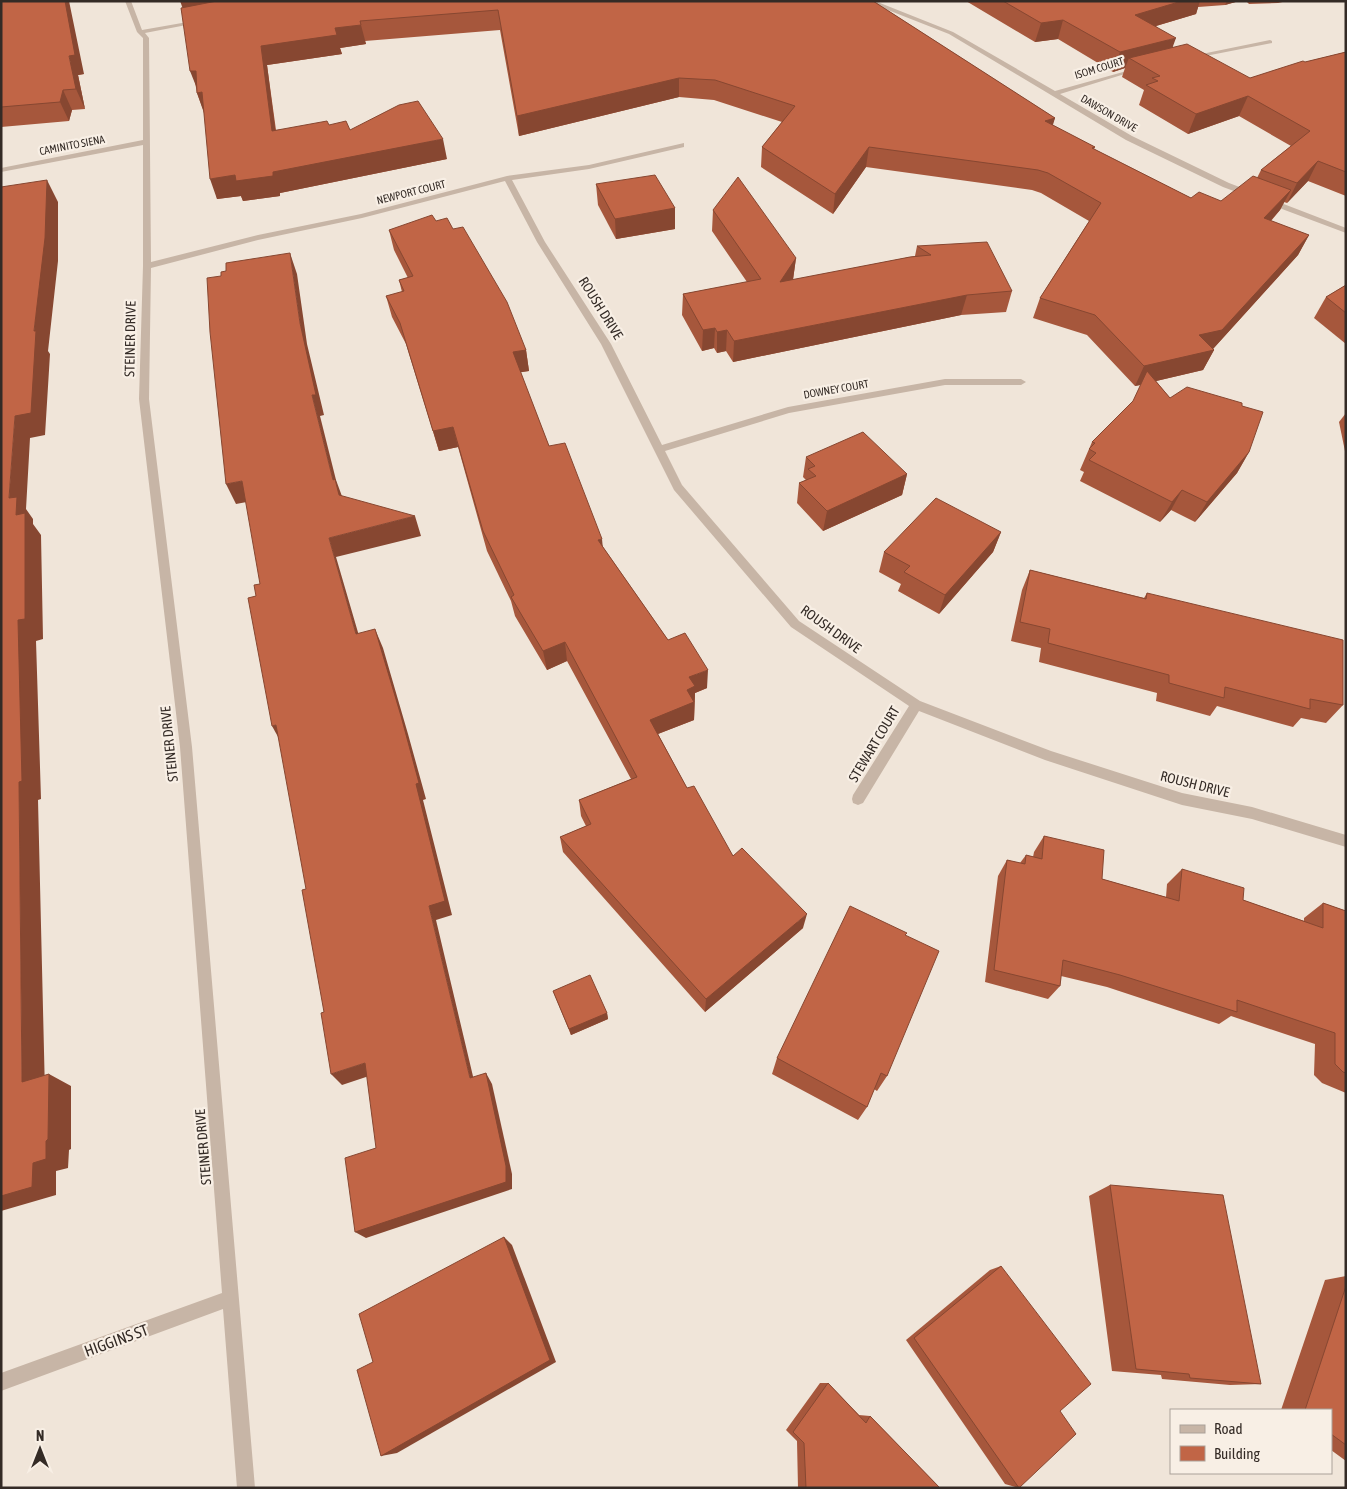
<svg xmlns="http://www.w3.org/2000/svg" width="1347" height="1489" viewBox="0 0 1347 1489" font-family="'Asap Condensed',sans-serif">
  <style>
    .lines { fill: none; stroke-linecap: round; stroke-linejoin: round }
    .street { fill: #c7b5a6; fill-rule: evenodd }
    .wall { fill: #a6573c }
    .shaded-wall { fill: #874731 }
    .building { fill: #c16546; stroke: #874731 }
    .labels { text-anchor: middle; stroke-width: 4.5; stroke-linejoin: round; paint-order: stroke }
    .far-street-label { font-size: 11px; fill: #342b26; stroke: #f8efe5 }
    .street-label { font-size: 14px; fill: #342b26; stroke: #f8efe5 }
    .near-street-label { font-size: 16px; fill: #342b26; stroke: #f8efe5 }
  </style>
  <rect width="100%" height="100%" fill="#f0e5d9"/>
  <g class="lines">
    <!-- street -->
    <g class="street">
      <polygon points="125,1 131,1 142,30 199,20 202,22 145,33 149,38 151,262 258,235 361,214 507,176 589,165 684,143 684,147 589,169 512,180 545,242 611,344 662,445 788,407 945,379 1021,379 1026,382 1021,385 945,385 789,413 665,451 682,485 799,621 920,701 1051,751 1182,793 1252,807 1346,835 1346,847 1252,819 1182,805 1045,760 919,711 863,803 858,805 853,803 852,799 853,795 909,706 791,627 674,490 601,344 537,242 505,181 362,218 258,240 151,268 149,399 192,747 255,1488 237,1488 223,1309 1,1391 1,1373 222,1293 180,747 139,399 143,266 143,145 1,172 1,168 143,140 143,38 137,32"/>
      <polygon points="865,1 875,1 953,32 1055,91 1141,67 1141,69 1060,94 1132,136 1229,183 1346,228 1346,233 1223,187 1126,140 949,34"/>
      <polygon points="1270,40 1272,41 1272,43 1190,59 1187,57"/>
    </g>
  </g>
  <!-- wall -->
  <g class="wall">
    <polygon points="1,1 84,74 78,75 85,109 72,110 69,121 1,127"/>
    <polygon points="873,1 1055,118 1052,125 1095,147 1094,149 1191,198 1221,201 1257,178 1261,170 1291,146 1239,116 1188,134 1139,105 1144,90 1122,77 1125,68 1113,72 1058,39 1035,42 966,1 1239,1 1225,5 1198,7 1196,14 1156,26 1173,47 1250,78 1305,62 1346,52 1346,196 1308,181 1287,203 1284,202 1280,210 1271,221 1309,235 1298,255 1213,349 1214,350 1203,370 1156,381 1170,398 1242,406 1249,452 1237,473 1195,522 1171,510 1160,522 1080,481 1084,472 1080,470 1092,442 1133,402 1141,385 1135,386 1087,335 1033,318 1040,298 1089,221 1041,193 1032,190 866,167 833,214 761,167 762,147 782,122 714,100 679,97 519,136 500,30 365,41 366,44 340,48 342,54 267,65 276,130 329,125 447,159 280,193 280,196 243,201 241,196 217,199 204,112 197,93 181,8"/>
    <polygon points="1246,1 1287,1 1278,3 1249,4"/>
    <polygon points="596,184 675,208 675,229 616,239 598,205"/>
    <polygon points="713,210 796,258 793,280 915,256 917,246 1012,291 1006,312 961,315 733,362 726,351 717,353 714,348 702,351 682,315 683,294 747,282 712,231"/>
    <polygon points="436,221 526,350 529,371 520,372 549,446 603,547 668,640 707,688 695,693 694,720 658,734 687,788 733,856 803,928 705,1012 563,852 560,837 586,826 581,816 579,800 631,779 567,661 547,670 515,616 511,601 487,551 458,447 439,451 406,344 392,317 386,296 402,292 399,280 408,278 394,250 389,230"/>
    <polygon points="1346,285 1346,344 1314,318 1326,297"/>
    <polygon points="1346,413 1346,456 1339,422"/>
    <polygon points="806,457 907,474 902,495 823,531 797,503 799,483 806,480 803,477"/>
    <polygon points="1001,532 993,552 939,614 898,591 901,584 879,572 884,552"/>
    <polygon points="1030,570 1144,598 1147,593 1343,705 1326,723 1301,718 1293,727 1217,706 1210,716 1156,701 1157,693 1039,662 1041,648 1011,641 1022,590"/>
    <polygon points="1044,836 1102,879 1166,897 1167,884 1182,869 1243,900 1304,921 1304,918 1323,903 1346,911 1346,1093 1322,1083 1314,1075 1315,1044 1231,1016 1219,1024 1107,987 1061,976 1060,986 1048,999 985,982 998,876 1007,860 1020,863 1026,855 1033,857 1034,852"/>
    <polygon points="905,935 887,1076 877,1091 874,1089 867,1107 858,1120 772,1074 777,1058"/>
    <polygon points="553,991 607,1013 608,1019 571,1035"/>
    <polygon points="1110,1185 1261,1384 1230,1385 1162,1379 1161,1375 1112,1371 1089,1196"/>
    <polygon points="1001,1266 1060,1411 1019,1488 1005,1484 906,1340 990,1270"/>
    <polygon points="1346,1276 1346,1461 1331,1450 1331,1410 1281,1410 1325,1280"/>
    <polygon points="820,1383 828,1383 859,1415 870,1416 940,1488 798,1488 797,1441 786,1430"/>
  </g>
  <!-- shaded-wall -->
  <g class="shaded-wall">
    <polygon points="65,1 69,1 84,74 78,75 85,109 76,89 69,56"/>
    <polygon points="180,1 295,1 187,20"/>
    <polygon points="1182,1 1200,1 1196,14 1129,34 1135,15"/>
    <polygon points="1227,1 1239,1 1225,5"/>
    <polygon points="1063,20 1058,39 1035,42 1041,23"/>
    <polygon points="361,25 366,44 340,48 342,54 267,65 278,151 272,131 261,46 335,28"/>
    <polygon points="1176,38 1169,57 1129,58 1125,68 1113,72 1120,52"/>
    <polygon points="190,71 196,71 198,91"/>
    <polygon points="679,78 679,97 519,136 517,116"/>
    <polygon points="63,90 72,110 69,121 60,102"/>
    <polygon points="202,92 204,113 197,93"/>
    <polygon points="1248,96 1239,116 1188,134 1196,114"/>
    <polygon points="1055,118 1049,138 1045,121"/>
    <polygon points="443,139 447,159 280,193 280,196 243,201 241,196 217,199 210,179 235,175"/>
    <polygon points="869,147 866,167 833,214 835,194"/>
    <polygon points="1318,161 1308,181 1287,203 1297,183"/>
    <polygon points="47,180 58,202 58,261 48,351 50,354 45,435 30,438 26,509 33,519 33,524 41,535 43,639 36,641 41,799 38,800 45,1093 22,1082 16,515 9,498 15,416 34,331"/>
    <polygon points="1291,190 1280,210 1254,239 1264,218"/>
    <polygon points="675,208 675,229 616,239 615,219"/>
    <polygon points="1309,235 1298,255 1212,350 1214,350 1203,370 1135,386 1144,366"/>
    <polygon points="290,253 297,274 307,344 324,415 320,416 336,480 343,499 347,516 333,480 312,395 300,323"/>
    <polygon points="796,258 793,279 778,303 780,282"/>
    <polygon points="967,295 961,315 733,362 734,341"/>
    <polygon points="715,328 714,348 702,351 703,330"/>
    <polygon points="727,330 726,351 717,353 717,332"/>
    <polygon points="526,350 529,371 516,373 513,352"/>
    <polygon points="453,427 458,447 439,451 433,431"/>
    <polygon points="1249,452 1237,473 1195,522 1207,502"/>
    <polygon points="907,474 902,495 823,531 827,511"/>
    <polygon points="242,481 252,501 236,504 226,484"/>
    <polygon points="1182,490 1171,510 1160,522 1172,502"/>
    <polygon points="415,516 421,536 336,557 364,653 356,634 329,538"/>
    <polygon points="1001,532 993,552 939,614 945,595"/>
    <polygon points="602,539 604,559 598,540"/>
    <polygon points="375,629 383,648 408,734 426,799 423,800 452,915 436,920 476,1089 470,1078 429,906"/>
    <polygon points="565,642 567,661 547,670 543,651"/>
    <polygon points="708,670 707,688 695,693 694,720 650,737 650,720 689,677"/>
    <polygon points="276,725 282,744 272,726"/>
    <polygon points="807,914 803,928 705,1012 706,999"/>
    <polygon points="607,1013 608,1019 571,1035 569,1029"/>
    <polygon points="365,1063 375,1074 342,1085 331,1074"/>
    <polygon points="486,1073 492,1084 512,1174 512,1189 366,1238 355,1232"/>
    <polygon points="49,1074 71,1086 71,1149 69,1150 68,1168 56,1171 56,1195 1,1211 1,1196 33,1163"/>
    <polygon points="504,1237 512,1245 556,1362 397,1453 381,1456"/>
  </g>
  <!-- building -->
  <g class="building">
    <polygon points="1,1 65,1 75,55 69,56 76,89 63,90 60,102 1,107"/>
    <polygon points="217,1 873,1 1055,118 1045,121 1095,147 1092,148 1191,198 1199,192 1221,201 1253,176 1291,190 1264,218 1309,235 1222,330 1199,335 1214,350 1144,366 1095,315 1040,298 1101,203 1048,173 1038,170 869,147 835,194 762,147 795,106 715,80 679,78 517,116 498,10 360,21 361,25 335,28 337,35 261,46 272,131 327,121 329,125 346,121 350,130 399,105 418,101 443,139 273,172 273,176 236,181 235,175 210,179 202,92 197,93 196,71 190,71 181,8"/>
    <polygon points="1003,1 1182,1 1135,15 1176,38 1120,52 1063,20 1041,23"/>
    <polygon points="1187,44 1250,78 1303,61 1305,62 1346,52 1346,172 1318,161 1297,183 1261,170 1310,131 1248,96 1196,114 1146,85 1158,81 1152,78 1160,76 1129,58"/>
    <polygon points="655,175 675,208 615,219 596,184"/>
    <polygon points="738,177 796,258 780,282 910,257 931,255 917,246 987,242 1012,291 967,295 734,341 727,330 717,332 715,328 703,330 683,294 761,279 713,210"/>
    <polygon points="47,180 45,238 34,331 36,331 31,413 15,416 9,498 17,497 16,515 25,513 25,619 18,620 22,781 19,782 22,1082 49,1074 48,1139 46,1141 46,1159 33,1163 32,1187 1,1196 1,187"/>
    <polygon points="432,215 436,221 447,218 453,229 463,227 507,302 526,350 513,352 549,446 565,443 602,539 598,540 668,640 685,633 708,670 689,677 695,686 687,690 694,702 650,720 687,788 694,786 733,856 742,848 807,914 706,999 560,837 591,824 579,800 637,777 565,642 543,651 511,597 514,595 483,531 453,427 433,431 400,323 386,296 404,291 399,280 413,276 389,230"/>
    <polygon points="290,253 300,323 316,395 312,395 333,480 335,479 339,495 415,516 329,538 356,634 375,629 401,716 419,783 416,784 445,901 429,906 470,1078 486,1073 506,1166 506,1182 355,1232 345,1158 376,1148 365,1063 331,1074 321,1013 324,1012 302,890 306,889 276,725 272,726 248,598 256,596 254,585 260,584 242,481 226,484 210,332 207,278 221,276 221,272 226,271 226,263"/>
    <polygon points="1346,285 1346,313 1326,297"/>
    <polygon points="1147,371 1170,398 1187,387 1242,403 1242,406 1263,412 1249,452 1207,502 1182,490 1172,502 1089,460 1096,453 1089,449 1095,443 1092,442 1133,401"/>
    <polygon points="863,432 907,474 827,511 799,483 816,476 808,469 815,466 806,457"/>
    <polygon points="936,498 1001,532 945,595 904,572 910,566 884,552"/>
    <polygon points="1030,570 1146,599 1147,593 1343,640 1343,705 1310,699 1310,709 1225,687 1224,698 1169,683 1169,675 1048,643 1050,629 1020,622"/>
    <polygon points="1044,836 1104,850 1102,879 1179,901 1182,869 1244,888 1243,900 1323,928 1323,903 1346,911 1346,1073 1343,1072 1335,1064 1335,1033 1237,1000 1237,1012 1120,975 1063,960 1060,986 994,970 1007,860 1025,864 1026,855 1042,859"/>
    <polygon points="850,906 907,933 905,935 939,951 887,1076 881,1073 867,1107 777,1058"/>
    <polygon points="590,975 607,1013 569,1029 553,991"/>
    <polygon points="1110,1185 1223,1195 1261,1384 1190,1378 1189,1374 1136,1369"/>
    <polygon points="504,1237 550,1360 381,1456 357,1370 373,1362 359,1314"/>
    <polygon points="1001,1266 1091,1384 1060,1411 1076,1434 1019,1488 914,1338"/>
    <polygon points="1346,1286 1346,1445 1331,1434 1331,1410 1305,1410"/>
    <polygon points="828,1383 866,1423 870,1416 940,1488 806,1488 804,1443 793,1432"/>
  </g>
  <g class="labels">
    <!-- far-street labels -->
    <g class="far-street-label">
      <text transform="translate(1099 68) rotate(-17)" y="4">ISOM COURT</text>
      <text transform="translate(1109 113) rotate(30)" y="4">DAWSON DRIVE</text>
      <text transform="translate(72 145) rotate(-11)" y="4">CAMINITO SIENA</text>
      <text transform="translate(411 192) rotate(-14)" y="4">NEWPORT COURT</text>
      <text transform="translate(836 389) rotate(-10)" y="4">DOWNEY COURT</text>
    </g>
    <!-- street labels -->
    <g class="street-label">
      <text transform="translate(601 308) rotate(58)" y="5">ROUSH DRIVE</text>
      <text transform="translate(130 339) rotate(-89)" y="5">STEINER DRIVE</text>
      <text transform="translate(831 629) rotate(36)" y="5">ROUSH DRIVE</text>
      <text transform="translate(169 744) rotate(-96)" y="5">STEINER DRIVE</text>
      <text transform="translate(874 744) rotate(-59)" y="5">STEWART COURT</text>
      <text transform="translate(1195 784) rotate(14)" y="5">ROUSH DRIVE</text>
      <text transform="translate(203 1147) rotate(-95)" y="5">STEINER DRIVE</text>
    </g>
    <!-- near-street labels -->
    <g class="near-street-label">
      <text transform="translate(116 1340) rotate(-20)" y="6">HIGGINS ST</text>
    </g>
  </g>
  <!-- border -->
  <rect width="1347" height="1489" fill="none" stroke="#342b26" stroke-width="5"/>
  <!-- legend -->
  <rect x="1170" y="1409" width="162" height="65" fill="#f8efe5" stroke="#aaa199"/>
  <rect x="1180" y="1425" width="25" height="8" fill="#c7b5a6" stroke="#aaa199"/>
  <text x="1214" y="1434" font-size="15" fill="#342b26">Road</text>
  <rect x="1180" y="1446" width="25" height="15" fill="#c16546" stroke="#aaa199"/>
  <text x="1214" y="1459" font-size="15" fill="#342b26">Building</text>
  <!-- north arrow -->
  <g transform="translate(40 1449)" stroke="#f8efe5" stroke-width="4" paint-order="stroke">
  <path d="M0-4L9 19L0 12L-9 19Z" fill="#342b26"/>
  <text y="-8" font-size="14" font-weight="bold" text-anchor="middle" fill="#342b26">N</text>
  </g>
</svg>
